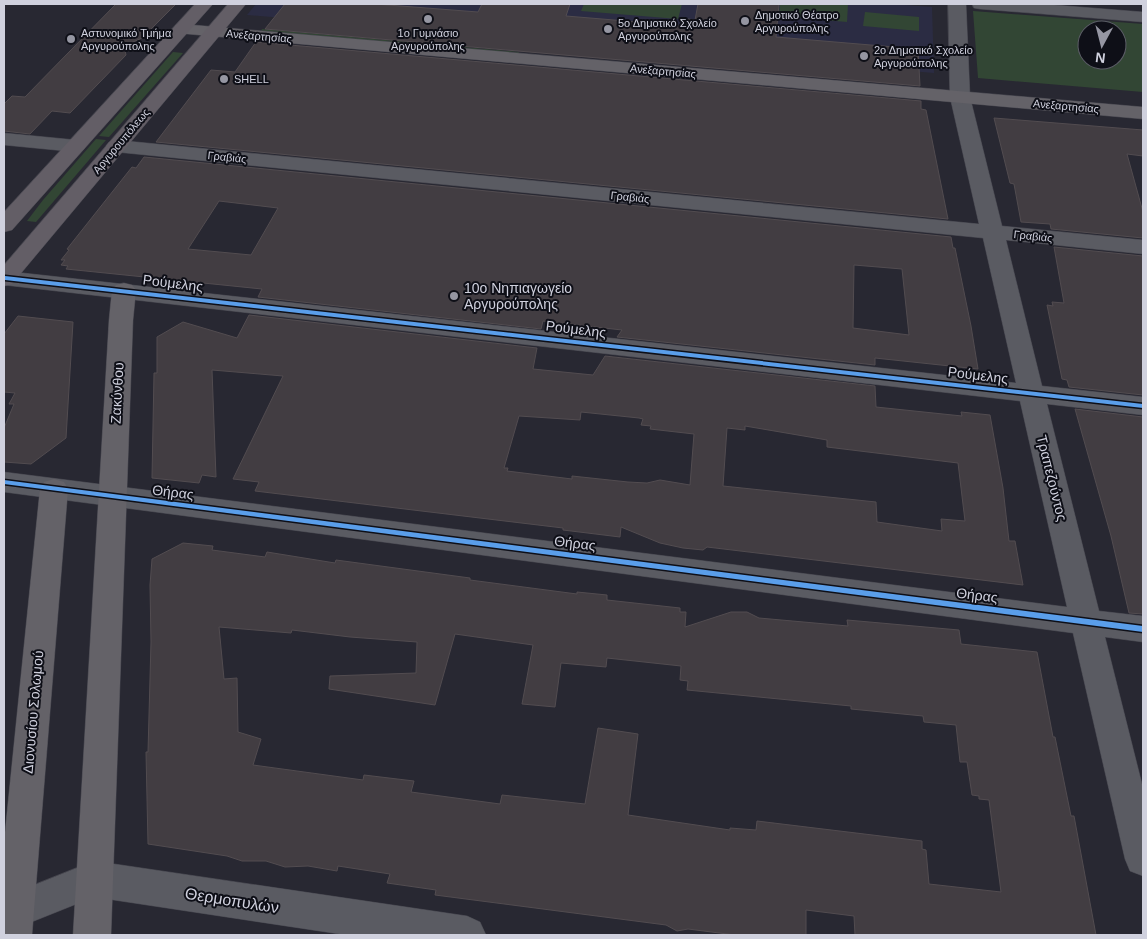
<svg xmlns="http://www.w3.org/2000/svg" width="1147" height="939" viewBox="0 0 1147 939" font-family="Arial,sans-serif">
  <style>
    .built { fill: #2b2c43 }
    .green { fill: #324634; fill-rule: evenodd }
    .building { fill: #423d42; stroke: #524c50; fill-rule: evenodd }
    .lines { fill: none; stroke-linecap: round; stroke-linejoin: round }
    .street-casing { stroke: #44444d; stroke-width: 1 }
    .secondary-casing { stroke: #44444d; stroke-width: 1 }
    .primary-casing { stroke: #44444d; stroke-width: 1 }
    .street { fill: #5a5b62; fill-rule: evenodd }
    .secondary { fill: #646268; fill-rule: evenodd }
    .primary { fill: #635e66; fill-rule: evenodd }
    .cycleway-casing { stroke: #0e0f17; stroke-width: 3 }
    .cycleway { fill: #5a9eea; fill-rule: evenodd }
    .poi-dot { fill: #9596a2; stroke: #0e0f17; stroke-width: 2 }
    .labels { text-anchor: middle; stroke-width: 4; stroke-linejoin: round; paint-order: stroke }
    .far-poi-label { font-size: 11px; fill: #d0d1de; stroke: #0e0f17; text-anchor: start }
    .far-street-label { font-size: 11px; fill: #d0d1de; stroke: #0e0f17 }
    .street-label { font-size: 14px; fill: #d0d1de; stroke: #0e0f17 }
    .poi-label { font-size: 14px; fill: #d0d1de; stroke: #0e0f17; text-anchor: start }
    .near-street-label { font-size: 16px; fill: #d0d1de; stroke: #0e0f17 }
  </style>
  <rect width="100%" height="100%" fill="#282832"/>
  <!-- built -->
  <polygon class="built" points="256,4 892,4 932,7 934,73 247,15"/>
  <!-- green -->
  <g class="green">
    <polygon points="584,4 682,4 678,19 581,11"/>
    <polygon points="780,4 848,4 847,22 779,16"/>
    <path d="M973 11 1143 24V92L978 78ZM1087 30H1117V60H1087Z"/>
    <polygon points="865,12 919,17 919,31 863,26"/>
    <polygon points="262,29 519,52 518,54 261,31"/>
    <polygon points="173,52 183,53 109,137 99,136"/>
    <polygon points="96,139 106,140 36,222 27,221 43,200"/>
  </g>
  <!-- building -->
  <g class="building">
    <polygon points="116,4 176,4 142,38 124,46 126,55 70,113 52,111 30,134 4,131 4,104 12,96 25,97"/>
    <polygon points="285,4 375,4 478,12 482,4 570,4 566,16 686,26 688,19 695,20 698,4 779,4 776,37 918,49 920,86 265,29"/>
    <polygon points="256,42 921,101 921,109 926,110 948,219 156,142 211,70 235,72"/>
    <polygon points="994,118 1143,130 1143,156 1127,154 1143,212 1143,238 1051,229 1050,224 1021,222 1014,184 1010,183"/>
    <path d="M144 157 951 237 953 248H955L971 326 978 369 875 358V365L617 337 622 330 543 321 541 329 258 297 262 289 66 269 68 266 61 265 65 260H61L69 250 67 249 132 167 136 168ZM219 201 278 208 251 255 188 249ZM854 265 902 269 909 335 853 328Z"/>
    <polygon points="1054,247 1143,256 1143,395 1069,387 1067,380 1062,379 1047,305 1053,306 1052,302 1064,303"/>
    <path d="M249 315 537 348 533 369 593 375 605 356 875 386 876 407 962 416 961 412 990 415 1003 488 1009 541H1015L1023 585 707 547 703 550 683 548 660 543 621 527 620 537 563 530V528L255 491 259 482 233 479 283 376 212 370 216 477 202 475 199 483 152 478 154 373H157V337L183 322 237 338ZM581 412 639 418 643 419 641 425 651 426 650 429 694 434 690 485 660 480 647 483 628 482 572 476V479L507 471 508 468H504L519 416 580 420ZM745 426 827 440V447L958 463 965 521 941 519 942 531 877 522 876 502 723 486 727 428 745 430Z"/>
    <polygon points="18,316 73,322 66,438 31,464 4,462 4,428 14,404 9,404 15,393 4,392 4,334"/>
    <polygon points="1075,409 1143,417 1143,614 1129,613 1111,536"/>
    <path d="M183 543 213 546 212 550 265 557 267 552 335 563 336 560 470 578V580L577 594V592L607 595V600L680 608V612H686L685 627 731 612H747L759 618 848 626 847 620 959 630 961 644 1037 652 1053 737H1055L1071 816H1074L1096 935H855L854 916 806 910V935H735L688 929 677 931 666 925 435 895 436 890 387 883 390 874 338 866 337 871 308 866 285 867 266 861H242L227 856 148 844 146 752H148L151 642 150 585 152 559ZM219 627 291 633 292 630 350 637 417 642 416 673 330 676 329 689 435 705 455 634 533 645 522 704 555 707 561 663 606 667 607 658 681 666 680 680 688 681 687 690 851 706V709L923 716 924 722 956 725 960 762H967L972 795 979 796V799L989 800 1001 892 929 884 926 850 922 849V841L757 821 756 830 730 828V830L628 815 638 734 598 728 585 804 502 795 500 804 411 792 414 781 364 775 363 780 253 765 261 739 238 732 237 678 224 679Z"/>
  </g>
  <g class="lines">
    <defs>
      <g id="street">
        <polygon points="948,4 966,4 970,97 1002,226 1143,240 1143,254 1006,240 1042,386 1143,397 1143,415 1047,404 1099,611 1143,616 1143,642 1105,637 1143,788 1143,876 1130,871 1125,859 1073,633 4,492 4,472 1067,607 1020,401 4,285 5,271 1016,383 983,238 116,152 109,150 106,146 109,142 116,140 979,224 950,97"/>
        <polygon points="972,4 1042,4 1143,12 1143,22 980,9 974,8"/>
        <polygon points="4,133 76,140 83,142 86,146 83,150 76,152 4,145"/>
        <polygon points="94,861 467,916 480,922 486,935 346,935 94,897 4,933 4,897"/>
      </g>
      <g id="secondary">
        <polygon points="182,24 1143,107 1143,119 176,33 173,29 176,25"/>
        <polygon points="124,283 132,285 136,290 133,320 111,935 73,935 109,320 112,290 116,285"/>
        <polygon points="54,479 64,482 68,489 32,935 4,935 4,842 40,489 44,482"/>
      </g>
      <g id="primary">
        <polygon points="195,4 213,4 12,230 4,232 4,212"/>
        <polygon points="228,4 246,4 12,284 4,286 4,265"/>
      </g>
    </defs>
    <!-- street casing -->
    <use href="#street" class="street-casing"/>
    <!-- secondary casing -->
    <use href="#secondary" class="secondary-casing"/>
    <!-- primary casing -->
    <use href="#primary" class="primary-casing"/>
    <!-- street -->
    <use href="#street" class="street"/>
    <!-- secondary -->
    <use href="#secondary" class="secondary"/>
    <!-- primary -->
    <use href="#primary" class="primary"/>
    <defs>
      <g id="cycleway">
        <polygon points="5,276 1143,404 1143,408 5,280 4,279 4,277"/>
        <polygon points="4,480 1143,626 1143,632 4,484"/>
      </g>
    </defs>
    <!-- cycleway casing -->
    <use href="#cycleway" class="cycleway-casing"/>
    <!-- cycleway -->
    <use href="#cycleway" class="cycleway"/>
  </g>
  <!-- markers -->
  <g class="poi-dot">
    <circle cx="428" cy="19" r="5"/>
    <circle cx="745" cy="21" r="5"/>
    <circle cx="608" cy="29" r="5"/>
    <circle cx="71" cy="39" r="5"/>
    <circle cx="864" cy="56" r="5"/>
    <circle cx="224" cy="79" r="5"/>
    <circle cx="454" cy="296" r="5"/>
  </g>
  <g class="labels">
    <!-- far-poi labels -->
    <g class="far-poi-label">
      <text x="755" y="19">Δημοτικό Θέατρο<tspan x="755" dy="13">Αργυρούπολης</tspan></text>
      <text x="618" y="27">5ο Δημοτικό Σχολείο<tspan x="618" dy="13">Αργυρούπολης</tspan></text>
      <text x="81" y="37">Αστυνομικό Τμήμα<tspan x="81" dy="13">Αργυρούπολης</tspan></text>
      <text x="428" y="37" text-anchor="middle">1ο Γυμνάσιο<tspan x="428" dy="13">Αργυρούπολης</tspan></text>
      <text x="874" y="54">2ο Δημοτικό Σχολείο<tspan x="874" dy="13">Αργυρούπολης</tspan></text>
      <text x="234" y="83">SHELL</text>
    </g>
    <!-- far-street labels -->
    <g class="far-street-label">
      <text transform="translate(259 36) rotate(5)" y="4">Ανεξαρτησίας</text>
      <text transform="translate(663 71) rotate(5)" y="4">Ανεξαρτησίας</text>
      <text transform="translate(1066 106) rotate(5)" y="4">Ανεξαρτησίας</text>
      <text transform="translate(121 141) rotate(-50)" y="4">Αργυρουπόλεως</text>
      <text transform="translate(227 157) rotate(6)" y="4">Γραβιάς</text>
      <text transform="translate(630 197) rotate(6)" y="4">Γραβιάς</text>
      <text transform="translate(1033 236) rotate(6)" y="4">Γραβιάς</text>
    </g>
    <!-- street labels -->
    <g class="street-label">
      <text transform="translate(173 283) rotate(7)" y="5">Ρούμελης</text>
      <text transform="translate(576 329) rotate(7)" y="5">Ρούμελης</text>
      <text transform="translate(978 375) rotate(7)" y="5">Ρούμελης</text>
      <text transform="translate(117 393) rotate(-87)" y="5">Ζακύνθου</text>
      <text transform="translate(1052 478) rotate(76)" y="5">Τραπεζούντος</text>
      <text transform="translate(173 492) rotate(7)" y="5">Θήρας</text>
      <text transform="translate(575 543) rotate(7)" y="5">Θήρας</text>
      <text transform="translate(977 595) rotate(7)" y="5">Θήρας</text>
      <text transform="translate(33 712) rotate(-85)" y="5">Διονυσίου Σολωμού</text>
    </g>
    <!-- poi labels -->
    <g class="poi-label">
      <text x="464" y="293">10ο Νηπιαγωγείο<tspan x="464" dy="16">Αργυρούπολης</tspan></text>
    </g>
    <!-- near-street labels -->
    <g class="near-street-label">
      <text transform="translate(232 900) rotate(9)" y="6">Θερμοπυλών</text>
    </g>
  </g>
  <!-- border -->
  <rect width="1147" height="939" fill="none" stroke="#d0d1de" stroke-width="10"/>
  <!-- north arrow -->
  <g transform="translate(1102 45) rotate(187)"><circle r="24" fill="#0e0f17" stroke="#5c5d67"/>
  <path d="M0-4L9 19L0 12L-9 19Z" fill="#9596a2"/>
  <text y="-8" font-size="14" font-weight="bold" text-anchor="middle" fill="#d0d1de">N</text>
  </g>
</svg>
